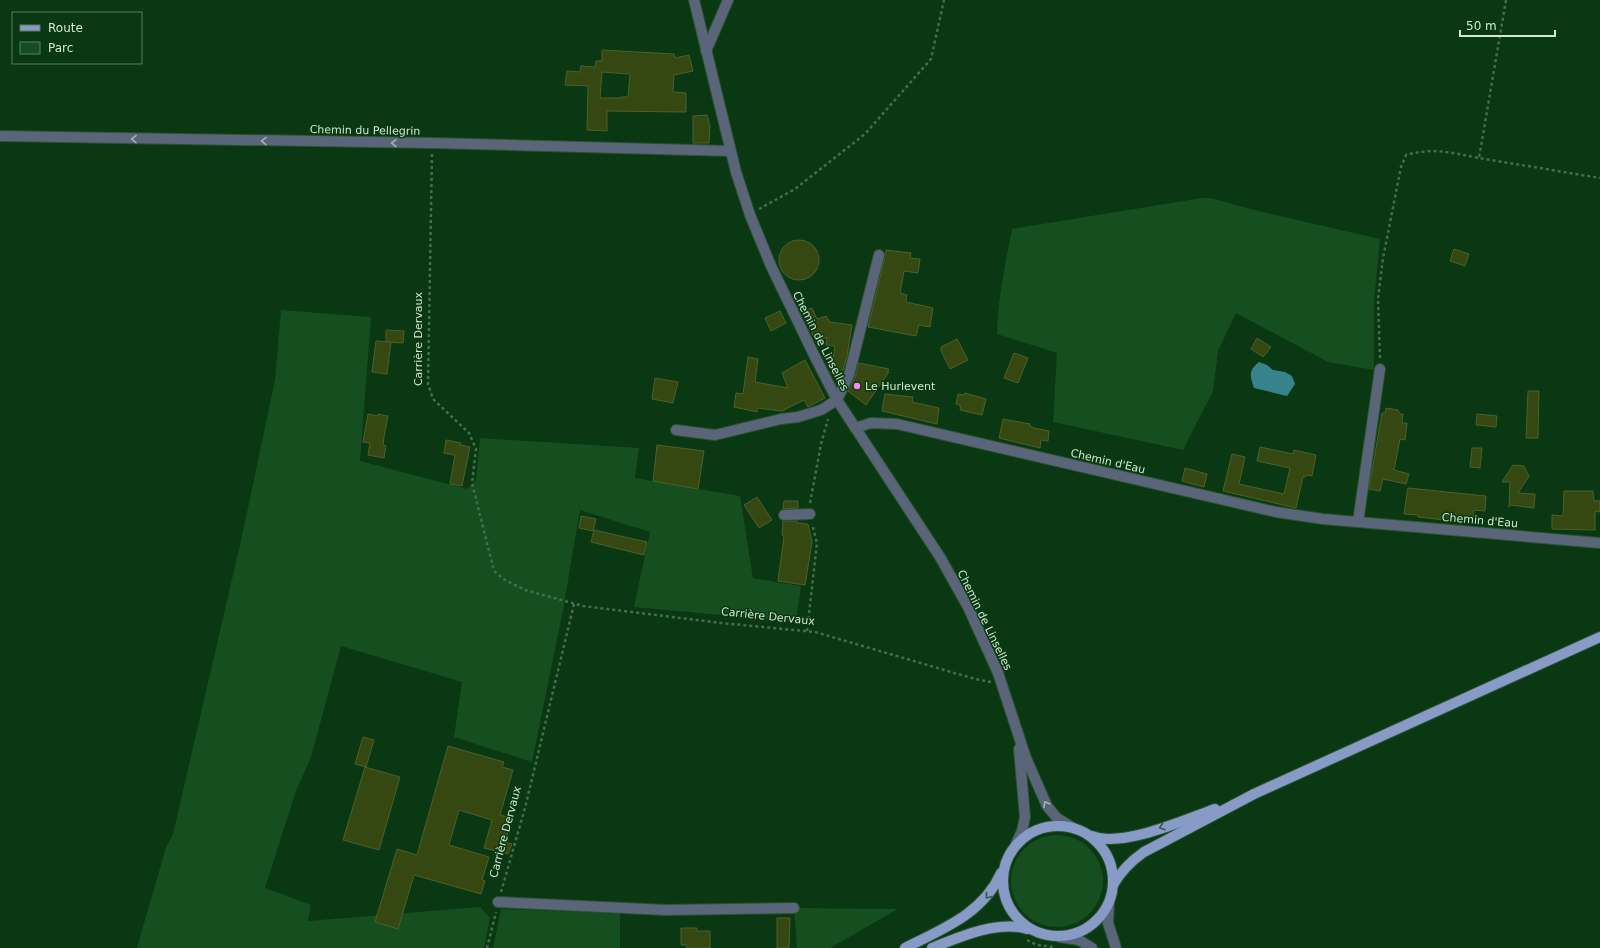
<svg xmlns="http://www.w3.org/2000/svg" width="1600" height="948" viewBox="0 0 1600 948" font-family="'DejaVu Sans',sans-serif">
  <style>
    .green { fill: #154e1f }
    .water { fill: #37838c }
    .building { fill: #364812; stroke: #4d602c; fill-rule: evenodd }
    .lines { fill: none; stroke-linecap: round; stroke-linejoin: round }
    .minor-casing { stroke: #2a5430; stroke-width: 12 }
    .major-casing { stroke: #2a5430; stroke-width: 12 }
    .path { stroke: #476e4c; stroke-width: 2.5; stroke-dasharray: 3 3; stroke-linecap: butt }
    .minor { stroke: #5b657a; stroke-width: 10 }
    .major { stroke: #879bc6; stroke-width: 10 }
    .oneway { stroke: #a1b4ae }
    .oneway2 { stroke: #365b51 }
    .poi-dot { fill: #f18af4; stroke: #0a3812; stroke-width: 1.5 }
    .labels { text-anchor: middle; stroke-width: 3; stroke-linejoin: round; paint-order: stroke }
    .street-label { font-size: 11px; fill: #d0e8d0; stroke: #0a3812 }
    .poi-label { font-size: 11px; fill: #d0e8d0; stroke: #0a3812; text-anchor: start }
  </style>
  <rect width="100%" height="100%" fill="#0a3812"/>
  <!-- green -->
  <g class="green">
    <path d="M1202 198H1210L1262 212 1380 239 1374 301V370L1328 362 1236 313 1218 351 1213 391 1183 450 1053 422 1057 353 997 334C998 299 1005 264 1012 229Z"/>
    <polygon points="281,310 371,317 360,461 467,489 476,480 480,438 639,448 635,478 740,496 753,578 801,586 796,622 634,607 650,532 580,510 563,610 532,762 454,737 462,682 341,646 311,757 296,791 265,888 311,905 308,921 480,907 490,918 484,948 137,948 166,847 173,834 242,536 275,380"/>
    <circle cx="1057" cy="881" r="46"/>
    <polygon points="794,908 898,909 830,948 797,948"/>
    <polygon points="501,909 620,913 620,948 493,948"/>
  </g>
  <!-- water -->
  <path class="water" d="M1259 362 1267 365 1273 370 1285 372 1292 376 1295 384 1287 396 1254 388C1250 376 1248 371 1259 362Z"/>
  <!-- building -->
  <g class="building">
    <path d="M602 50 674 54 675 58 689 55 693 71 674 75 673 92 686 93V112L607 111V131L587 130 588 86 565 85 567 71 580 72 581 66 595 67 596 61H602ZM602 72 630 74 628 97H621V98H600Z"/>
    <polygon points="707,115 710,126 709,143 693,143 693,116"/>
    <circle cx="799" cy="260" r="20"/>
    <polygon points="1454,249 1469,254 1465,266 1450,261"/>
    <polygon points="886,250 911,253 910,258 920,259 918,273 904,271 900,293 907,295 906,302 933,308 930,327 919,325 916,336 868,327 885,257"/>
    <polygon points="812,308 817,319 826,316 830,322 852,325 847,356 842,374 831,373 835,346 826,345 827,337 816,342 802,312"/>
    <polygon points="780,311 786,323 771,331 765,318"/>
    <polygon points="386,330 404,331 403,343 386,342"/>
    <polygon points="1257,338 1271,347 1263,357 1251,349"/>
    <polygon points="957,339 968,360 950,369 941,351 941,347"/>
    <polygon points="376,341 391,342 387,374 372,372"/>
    <polygon points="1014,353 1028,358 1018,383 1004,378"/>
    <polygon points="748,357 758,359 755,382 788,388 782,373 805,360 825,398 808,407 804,400 782,411 757,408 757,412 734,407 736,393 743,394"/>
    <polygon points="859,363 889,369 887,372 889,372 866,405 848,391 855,378"/>
    <polygon points="655,378 678,382 673,403 652,399"/>
    <polygon points="1528,391 1539,391 1538,438 1526,438"/>
    <polygon points="965,393 986,399 982,415 960,410 961,406 956,404 958,394 964,395"/>
    <polygon points="885,394 913,397 912,402 939,408 937,424 882,411"/>
    <polygon points="1386,408 1398,410 1400,414 1403,414 1402,423 1407,423 1405,440 1400,439 1394,470 1409,474 1406,484 1383,479 1380,491 1369,489 1382,413 1385,413"/>
    <polygon points="368,414 378,416 378,414 388,416 384,437 383,445 386,446 384,458 368,455 370,443 363,442"/>
    <polygon points="1477,414 1497,416 1496,427 1476,425"/>
    <polygon points="1003,419 1030,424 1030,426 1034,428 1049,431 1048,441 1041,440 1040,448 999,438"/>
    <polygon points="446,440 461,443 460,445 470,447 462,486 450,484 455,455 444,453"/>
    <polygon points="657,445 704,451 698,489 653,481"/>
    <polygon points="1260,447 1293,454 1294,450 1316,455 1312,476 1306,475 1305,477 1303,477 1296,508 1223,491 1232,454 1245,457 1239,484 1284,494 1290,468 1257,461"/>
    <polygon points="1472,448 1482,448 1480,468 1470,467"/>
    <polygon points="1513,465 1524,466 1529,476 1518,493 1535,494 1534,508 1510,505 1509,507 1510,482 1502,482"/>
    <polygon points="1185,468 1207,474 1204,487 1182,481"/>
    <polygon points="1408,488 1486,496 1485,511 1474,510 1472,523 1418,517 1418,515 1404,514"/>
    <polygon points="1564,491 1593,491 1594,501 1600,501 1600,512 1595,511 1595,530 1552,529 1552,515 1563,516"/>
    <polygon points="757,497 772,520 759,528 744,505"/>
    <polygon points="784,501 798,501 798,508 783,509"/>
    <polygon points="581,516 596,519 593,531 579,528"/>
    <polygon points="783,521 797,521 797,523 808,524 812,542 805,585 778,581 784,536 782,535"/>
    <polygon points="594,530 647,542 644,555 591,542"/>
    <polygon points="363,737 374,740 366,767 355,764"/>
    <polygon points="448,746 504,762 502,767 513,770 500,815 512,818 505,842 512,844 508,854 484,848 492,820 459,810 449,845 489,857 482,880 485,881 481,894 414,875 398,929 375,922 397,849 417,855"/>
    <polygon points="365,767 400,777 379,850 343,840"/>
    <polygon points="777,918 790,918 789,948 777,948"/>
    <polygon points="681,928 697,928 697,931 710,931 710,948 687,948 687,945 681,945"/>
  </g>
  <g class="lines">
    <defs>
      <g id="minor">
        <polyline points="694,0 736,172 750,215 771,266 815,357 837,400 940,557 968,607 998,673 1026,758 1047,806 1057,818 1075,829"/>
        <polyline points="706,51 728,0"/>
        <polyline points="0,136 433,143 730,151"/>
        <polyline points="855,428 871,423 897,424 1276,512 1323,519 1600,543"/>
        <polyline points="676,430 715,435 781,419 798,417 821,410 837,400 849,375 879,255"/>
        <polyline points="784,515 810,514"/>
        <polyline points="1358,522 1380,369"/>
        <polyline points="1016,844 1022,831 1025,817 1019,749"/>
        <polyline points="498,902 666,910 794,908"/>
        <polyline points="1109,903 1108,923 1116,948"/>
        <polyline points="1059,937 1079,940 1092,948"/>
      </g>
      <g id="major">
        <circle cx="1058" cy="881" r="55"/>
        <path d="M1092 836C1122 848 1184 820 1215 809"/>
        <path d="M1113 885C1121 871 1131 861 1144 852L1254 794 1600 637"/>
        <path d="M905 948C942 929 983 914 1001 873"/>
        <path d="M932 948C959 937 998 920 1027 929"/>
      </g>
    </defs>
    <!-- minor casing -->
    <use href="#minor" class="minor-casing"/>
    <!-- major casing -->
    <use href="#major" class="major-casing"/>
    <!-- path -->
    <g class="path">
      <polyline points="1506,0 1479,158 1600,178"/>
      <polyline points="432,154 428,384 433,399 469,433 476,449 472,483 494,571 505,580 525,590 583,606 721,623 815,632 975,679 991,682"/>
      <polyline points="759,209 795,189 865,134 931,59 944,0"/>
      <path d="M1380 358 1378 299 1383 258 1401 167 1406 155C1433 147 1452 153 1479 158"/>
      <polyline points="810,503 821,444 828,419"/>
      <polyline points="807,631 817,543 812,524"/>
      <polyline points="1001,863 1008,850"/>
      <polyline points="501,892 525,808 574,604"/>
      <polyline points="1027,940 1037,945 1053,947"/>
      <polyline points="487,948 496,912"/>
    </g>
    <!-- minor -->
    <use href="#minor" class="minor"/>
    <!-- major -->
    <use href="#major" class="major"/>
  </g>
  <!-- one-way arrows -->
  <defs><path id="oneway-chevron" d="M-2-3.5L2.5 0L-2 3.5" fill="none" stroke-width="1.6" stroke-linecap="round" stroke-linejoin="round"/></defs>
  <g class="oneway">
    <use href="#oneway-chevron" transform="translate(134 139) rotate(-179)"/>
    <use href="#oneway-chevron" transform="translate(264 141) rotate(-179)"/>
    <use href="#oneway-chevron" transform="translate(394 143) rotate(-179)"/>
    <use href="#oneway-chevron" transform="translate(1046 804) rotate(-120)"/>
  </g>
  <g class="oneway2">
    <use href="#oneway-chevron" transform="translate(1162 827) rotate(162)"/>
    <use href="#oneway-chevron" transform="translate(988 896) rotate(129)"/>
  </g>
  <!-- markers -->
  <circle class="poi-dot" cx="857" cy="386" r="4"/>
  <g class="labels">
    <!-- street labels -->
    <g class="street-label">
      <text transform="translate(365 130) rotate(1)" y="4">Chemin du Pellegrin</text>
      <text transform="translate(418 339) rotate(-90)" y="4">Carrière Dervaux</text>
      <text transform="translate(821 341) rotate(63)" y="4">Chemin de Linselles</text>
      <text transform="translate(1108 461) rotate(13)" y="4">Chemin d'Eau</text>
      <text transform="translate(1480 520) rotate(5)" y="4">Chemin d'Eau</text>
      <text transform="translate(768 616) rotate(6)" y="4">Carrière Dervaux</text>
      <text transform="translate(985 620) rotate(64)" y="4">Chemin de Linselles</text>
      <text transform="translate(505 832) rotate(-75)" y="4">Carrière Dervaux</text>
    </g>
    <!-- poi labels -->
    <g class="poi-label">
      <text x="865" y="390">Le Hurlevent</text>
    </g>
  </g>
  <!-- legend -->
  <rect x="12" y="12" width="130" height="52" fill="#0a3812" stroke="#597e5e"/>
  <rect x="20" y="25" width="20" height="6" fill="#879bc6" stroke="#597e5e"/>
  <text x="48" y="32" font-size="12" fill="#d0e8d0">Route</text>
  <rect x="20" y="42" width="20" height="12" fill="#154e1f" stroke="#597e5e"/>
  <text x="48" y="52" font-size="12" fill="#d0e8d0">Parc</text>
  <!-- scale -->
  <path d="M1460 30v6h95v-6" fill="none" stroke="#d0e8d0" stroke-width="2"/>
  <text x="1466" y="30" font-size="12" fill="#d0e8d0" stroke="#0a3812" stroke-width="3" paint-order="stroke">50 m</text>
</svg>
